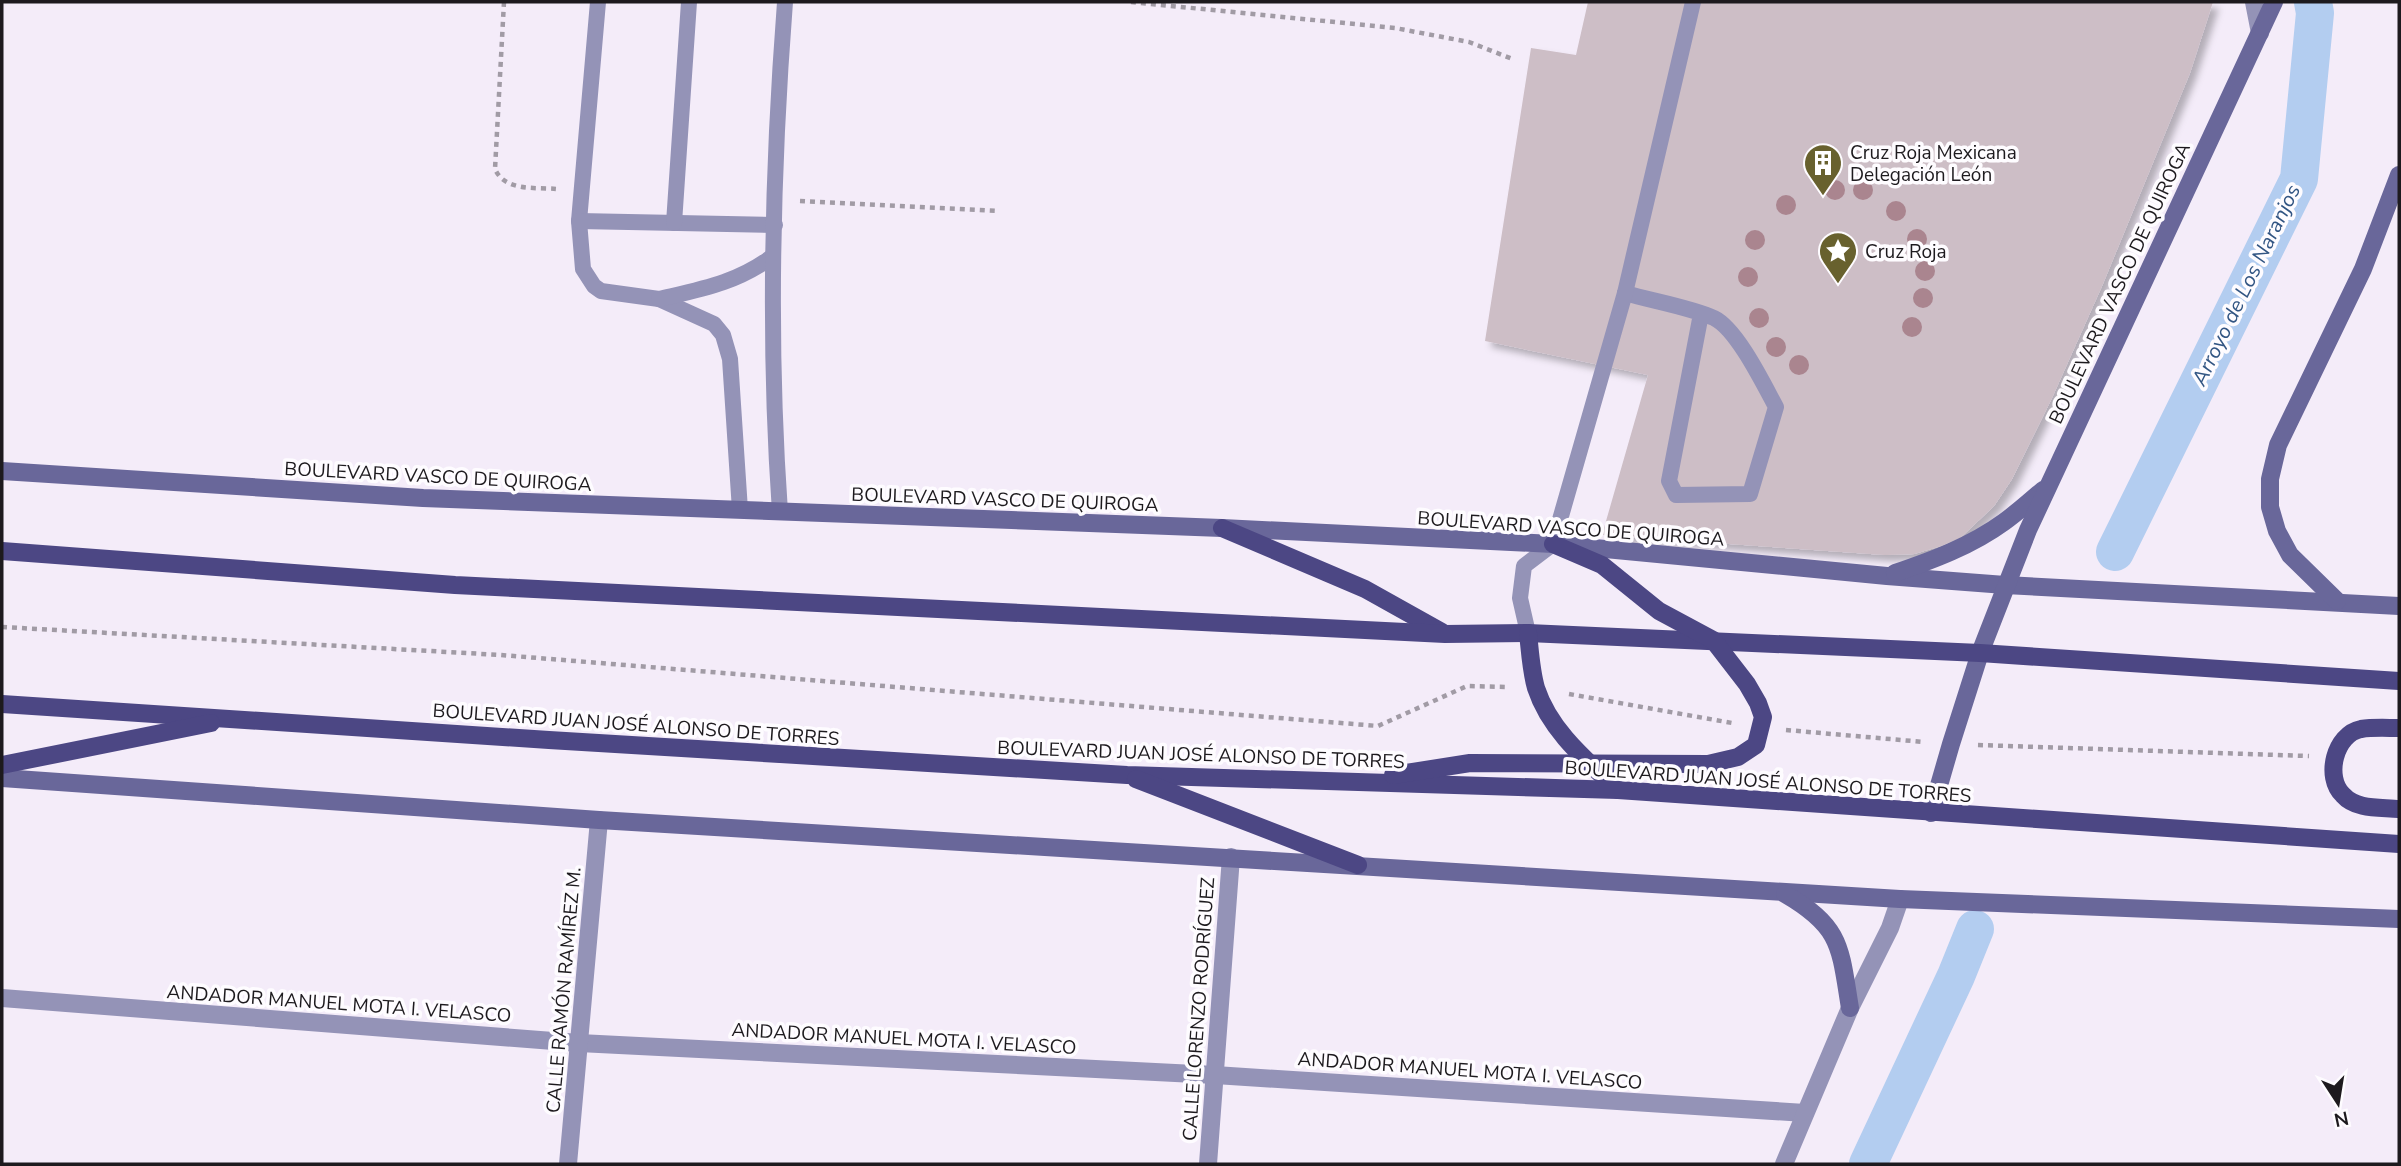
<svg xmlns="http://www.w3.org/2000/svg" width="2401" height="1166" viewBox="0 0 2401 1166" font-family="'Nunito Sans',sans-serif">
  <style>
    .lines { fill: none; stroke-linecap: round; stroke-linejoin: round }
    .canal { stroke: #b3cdf0; stroke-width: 38 }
    .building { fill: #cdbec6; filter: url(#shadow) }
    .path { stroke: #a19ba5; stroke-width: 4.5; stroke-dasharray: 5 5; stroke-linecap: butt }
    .lane { stroke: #9493b7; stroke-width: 16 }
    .street { stroke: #9493b7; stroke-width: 18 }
    .secondary { stroke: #69679a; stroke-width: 18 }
    .primary { stroke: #4c4784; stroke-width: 18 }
    .tree { fill: #aa858f }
    .labels { text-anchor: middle; stroke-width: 7; stroke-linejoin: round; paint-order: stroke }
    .poi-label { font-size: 19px; fill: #1d1a1e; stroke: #fefcff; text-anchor: start }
    .street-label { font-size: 19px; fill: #1d1a1e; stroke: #fefcff }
    .water-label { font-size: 21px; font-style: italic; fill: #325583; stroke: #fefcff }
  </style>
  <defs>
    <filter id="shadow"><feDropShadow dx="6" dy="6" stdDeviation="3.5" flood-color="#0004"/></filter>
  </defs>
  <rect width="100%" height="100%" fill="#f4ecf9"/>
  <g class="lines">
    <!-- canal -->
    <g class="canal">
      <polyline points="2115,552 2299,179 2315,13 2313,2"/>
      <polyline points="1868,1164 1956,976 1975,929"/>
    </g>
  </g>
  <!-- building -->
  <polygon class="building" points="1588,2 2213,2 2190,73 2102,286 2051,400 2012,479 1994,506 1960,538 1941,546 1914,554 1885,555 1602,535 1648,375 1485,341 1531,48 1576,55"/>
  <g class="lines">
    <!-- path -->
    <g class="path">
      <path d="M504 2 495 169C505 192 536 187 557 189"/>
      <polyline points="1131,2 1395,28 1469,42 1515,60"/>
      <polyline points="800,201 998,211"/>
      <polyline points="2,627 501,655 1378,726 1467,686 1508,687"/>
      <polyline points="1569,694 1732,723"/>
      <polyline points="1786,730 1924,742"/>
      <polyline points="1978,745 2309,756"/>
    </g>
    <!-- lane -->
    <g class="lane">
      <polyline points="598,2 579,221 583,269 594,286 601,291 659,299 714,324 723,335 730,359 740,510"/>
      <polyline points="579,221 775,225"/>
      <polyline points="674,223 689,2"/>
      <path d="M1625 293C1652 301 1689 307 1714 318 1737 329 1764 385 1776 407L1750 494 1676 495 1669 481 1701 314"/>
      <path d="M659 299C702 289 737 283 773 256"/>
      <path d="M780 512C768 342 772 171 785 2"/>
      <polyline points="1528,633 1520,598 1524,566 1553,544 1625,293 1693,2"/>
    </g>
    <!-- street -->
    <g class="street">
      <polyline points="2254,2 2260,33"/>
      <polyline points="2,998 579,1043 1215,1075 1805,1113"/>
      <polyline points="568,1164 599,820"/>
      <polyline points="1208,1164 1231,857"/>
      <polyline points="1784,1164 1850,1008 1890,928 1900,899"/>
    </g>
    <!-- secondary -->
    <g class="secondary">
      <polyline points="2,471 423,498 1222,528 1553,544 1887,576 2005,585 2399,606"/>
      <path d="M1895 573C1933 560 1971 546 2004 522 2018 512 2030 501 2043 490"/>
      <polyline points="2337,601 2290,555 2277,531 2270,507 2270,479 2278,445 2363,269 2399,175"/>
      <polyline points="2,778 599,820 1900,899 2399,919"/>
      <polyline points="1931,813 1951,744 1980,653 2028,530 2274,2"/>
      <path d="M1785 894C1842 927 1840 947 1850 1008"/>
    </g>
    <!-- primary -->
    <g class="primary">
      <polyline points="1222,528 1365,589 1442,632"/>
      <polyline points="2,551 455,585 1445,634 1528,633 1980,653 2399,681"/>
      <path d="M1528 633C1530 651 1531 671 1536 688 1550 731 1587 761 1618 790"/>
      <polyline points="2,704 549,740 1127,775 1618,790 2399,844"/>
      <path d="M2399 728C2387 728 2373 727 2361 729 2335 734 2324 777 2343 795 2356 810 2381 807 2399 809"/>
      <polyline points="2,765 211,723"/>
      <polyline points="1393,775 1470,763 1708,764 1738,757 1756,745 1763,717 1758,703 1747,684 1713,640 1659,611 1602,565 1553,544"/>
      <polyline points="1136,779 1358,865"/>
    </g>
  </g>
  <!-- trees -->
  <g class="tree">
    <circle cx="1835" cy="190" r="10"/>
    <circle cx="1863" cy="190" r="10"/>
    <circle cx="1786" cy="205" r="10"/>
    <circle cx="1896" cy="211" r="10"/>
    <circle cx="1917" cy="239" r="10"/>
    <circle cx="1755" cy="240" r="10"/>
    <circle cx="1925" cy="271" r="10"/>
    <circle cx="1748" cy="277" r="10"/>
    <circle cx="1923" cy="298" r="10"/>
    <circle cx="1759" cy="318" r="10"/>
    <circle cx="1912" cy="327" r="10"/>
    <circle cx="1776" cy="347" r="10"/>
    <circle cx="1799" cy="365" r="10"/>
  </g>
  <!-- icons -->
  <defs>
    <symbol id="building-pin" viewBox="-11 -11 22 30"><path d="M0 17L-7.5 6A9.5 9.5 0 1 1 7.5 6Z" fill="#68612e" stroke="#fefcff"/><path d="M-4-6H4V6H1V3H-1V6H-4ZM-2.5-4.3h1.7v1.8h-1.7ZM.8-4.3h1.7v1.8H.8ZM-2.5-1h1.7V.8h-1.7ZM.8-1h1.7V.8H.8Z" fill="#fff"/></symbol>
    <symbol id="sight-pin" viewBox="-11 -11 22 30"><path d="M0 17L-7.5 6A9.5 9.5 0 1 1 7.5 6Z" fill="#68612e" stroke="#fefcff"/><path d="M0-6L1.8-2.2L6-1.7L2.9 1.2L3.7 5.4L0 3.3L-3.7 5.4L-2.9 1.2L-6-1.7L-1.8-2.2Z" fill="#fff"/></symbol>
  </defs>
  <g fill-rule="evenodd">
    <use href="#building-pin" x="1801" y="141" width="44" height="60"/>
    <use href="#sight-pin" x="1816" y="229" width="44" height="60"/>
  </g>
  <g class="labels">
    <!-- poi labels -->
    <g class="poi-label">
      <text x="1850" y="159">Cruz Roja Mexicana<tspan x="1850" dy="22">Delegación León</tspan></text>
      <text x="1865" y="258">Cruz Roja</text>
    </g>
    <!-- street labels -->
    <g class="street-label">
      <text transform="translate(2119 283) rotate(-65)" y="7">BOULEVARD VASCO DE QUIROGA</text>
      <text transform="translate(438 476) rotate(3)" y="7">BOULEVARD VASCO DE QUIROGA</text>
      <text transform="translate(1005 499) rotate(2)" y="7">BOULEVARD VASCO DE QUIROGA</text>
      <text transform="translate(1571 528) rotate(4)" y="7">BOULEVARD VASCO DE QUIROGA</text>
      <text transform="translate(636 724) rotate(4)" y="7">BOULEVARD JUAN JOSÉ ALONSO DE TORRES</text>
      <text transform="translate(1201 754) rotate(2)" y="7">BOULEVARD JUAN JOSÉ ALONSO DE TORRES</text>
      <text transform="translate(1768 781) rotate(4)" y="7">BOULEVARD JUAN JOSÉ ALONSO DE TORRES</text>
      <text transform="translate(563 990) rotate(-85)" y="7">CALLE RAMÓN RAMÍREZ M.</text>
      <text transform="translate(339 1003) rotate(4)" y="7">ANDADOR MANUEL MOTA I. VELASCO</text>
      <text transform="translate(1198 1009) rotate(-86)" y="7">CALLE LORENZO RODRÍGUEZ</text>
      <text transform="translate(904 1038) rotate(3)" y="7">ANDADOR MANUEL MOTA I. VELASCO</text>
      <text transform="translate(1470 1070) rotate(4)" y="7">ANDADOR MANUEL MOTA I. VELASCO</text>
    </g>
    <!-- water labels -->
    <g class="water-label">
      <text transform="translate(2246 285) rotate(-64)" y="7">Arroyo de Los Naranjos</text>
    </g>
  </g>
  <!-- border -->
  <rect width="2401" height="1166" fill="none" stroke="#1d1a1e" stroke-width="7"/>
  <!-- north arrow -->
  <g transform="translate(2338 1103) rotate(168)" stroke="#fefcff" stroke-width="5" paint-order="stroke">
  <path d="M0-5L12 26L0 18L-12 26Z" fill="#1d1a1e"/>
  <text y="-10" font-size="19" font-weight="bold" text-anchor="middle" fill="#1d1a1e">N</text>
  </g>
</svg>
